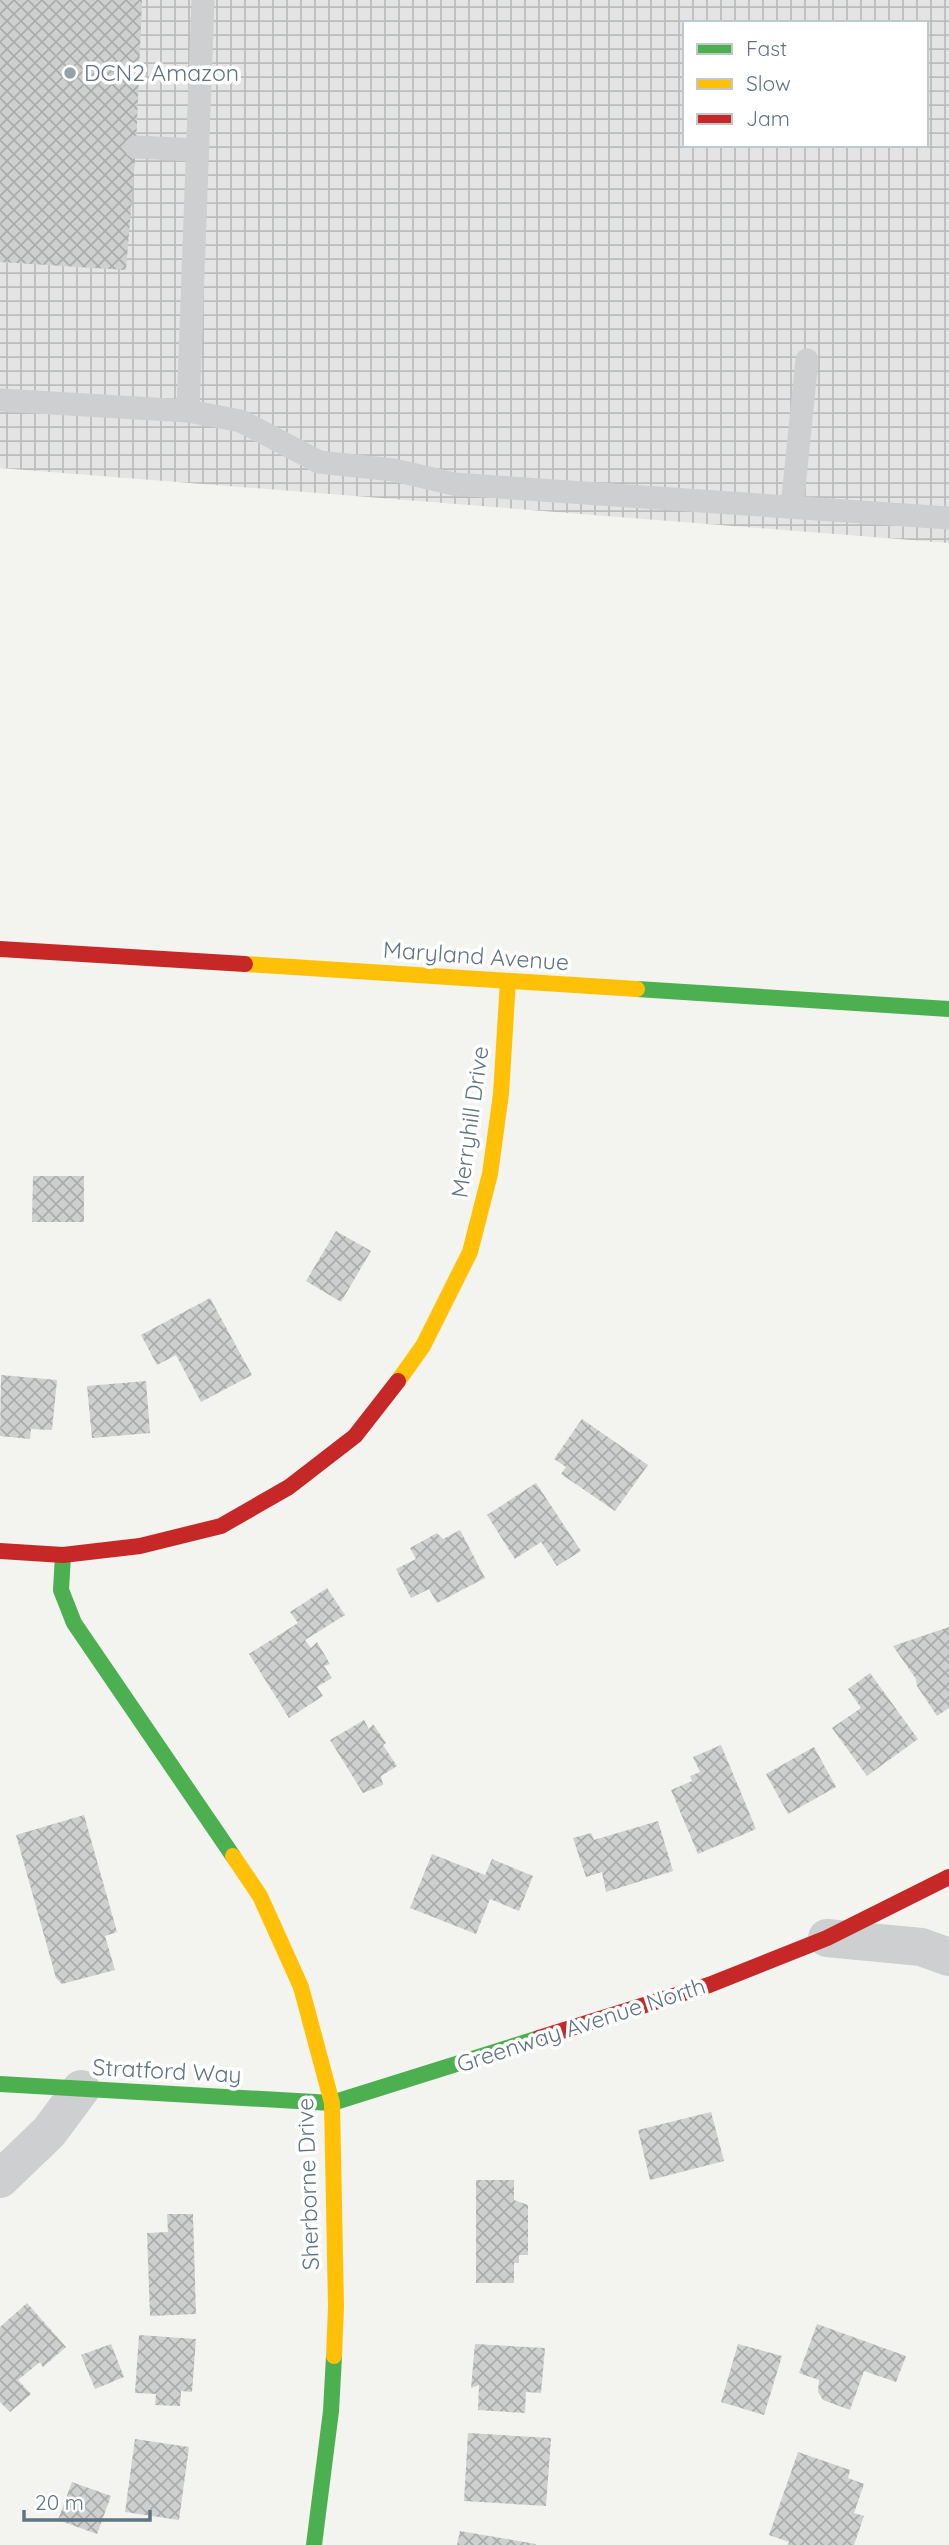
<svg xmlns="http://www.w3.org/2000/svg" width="949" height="2545" viewBox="0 0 949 2545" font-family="Quicksand,sans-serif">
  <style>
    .industrial { fill: url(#industrial-grid); fill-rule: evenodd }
    .building { fill: url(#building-cross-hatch) }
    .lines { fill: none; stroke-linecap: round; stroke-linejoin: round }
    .lane { stroke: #cecfd0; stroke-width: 23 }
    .street { stroke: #cecfd0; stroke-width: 38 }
    .fast { stroke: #4caf50; stroke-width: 16 }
    .slow { stroke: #ffc107; stroke-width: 16 }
    .jam { stroke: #c62828; stroke-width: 16 }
    .poi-dot { fill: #93a1a9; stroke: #fff; stroke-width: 2.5 }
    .labels { text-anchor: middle; stroke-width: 7; stroke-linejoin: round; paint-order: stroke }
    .poi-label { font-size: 23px; fill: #607583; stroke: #fff; text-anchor: start }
    .street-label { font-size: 23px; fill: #607583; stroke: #fff }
  </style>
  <defs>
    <pattern id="industrial-grid" width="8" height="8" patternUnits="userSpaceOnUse" patternTransform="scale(1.75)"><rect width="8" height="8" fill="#e3e4e3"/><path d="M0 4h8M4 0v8" fill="none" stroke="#bbbdbd"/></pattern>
    <pattern id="building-cross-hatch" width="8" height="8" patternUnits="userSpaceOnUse" patternTransform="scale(1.75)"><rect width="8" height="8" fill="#cecfcf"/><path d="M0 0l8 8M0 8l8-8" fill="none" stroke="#abadad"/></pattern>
  </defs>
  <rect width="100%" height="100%" fill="#f3f3f0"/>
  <!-- industrial -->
  <path class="industrial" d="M0 0H949V543L0 468ZM685 23H926V145H685Z"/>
  <!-- building -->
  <g class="building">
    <polygon points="0,0 142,0 136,147 126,270 0,262"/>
    <polygon points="33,1176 84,1176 84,1222 32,1222"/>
    <polygon points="336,1231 371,1251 341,1302 306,1281"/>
    <polygon points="210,1298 252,1375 201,1402 176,1355 157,1365 141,1335"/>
    <polygon points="1,1375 57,1380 52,1430 31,1429 30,1439 0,1436"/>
    <polygon points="146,1381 150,1433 92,1438 87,1386"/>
    <polygon points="582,1419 648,1465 615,1511 561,1474 566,1467 554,1459"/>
    <polygon points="536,1483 581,1551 557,1566 541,1542 515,1559 487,1515"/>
    <polygon points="460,1530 485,1578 437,1603 429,1589 411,1598 396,1569 416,1559 410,1548 437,1533 443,1539"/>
    <polygon points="327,1588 345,1615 305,1640 311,1648 317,1642 330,1664 324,1666 332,1678 317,1687 323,1696 289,1718 249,1654 298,1623 290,1612"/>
    <polygon points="949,1627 949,1708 937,1716 917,1686 916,1679 893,1646"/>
    <polygon points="870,1673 918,1739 867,1776 832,1728 861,1708 848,1689"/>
    <polygon points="364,1720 369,1729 373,1724 386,1743 383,1745 397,1766 381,1776 383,1785 363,1793 330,1740"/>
    <polygon points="721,1745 756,1829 698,1854 671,1790 692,1781 690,1776 700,1772 693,1757"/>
    <polygon points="814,1747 836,1787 788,1814 766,1774"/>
    <polygon points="84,1815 117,1932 105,1936 115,1970 62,1984 56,1978 16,1835"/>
    <polygon points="658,1821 673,1871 606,1892 602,1872 586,1877 573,1838 591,1833 594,1840"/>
    <polygon points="432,1854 485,1875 492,1859 533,1876 519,1911 490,1899 476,1934 410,1908"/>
    <polygon points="711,2112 724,2161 650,2180 638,2130"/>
    <polygon points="476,2180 514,2180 514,2200 528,2205 528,2255 519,2255 519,2263 514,2263 514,2283 476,2283"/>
    <polygon points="167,2214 193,2214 196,2314 150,2316 147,2233 168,2232"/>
    <polygon points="27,2303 66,2347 43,2367 40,2362 18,2380 31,2394 10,2412 0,2402 0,2327"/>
    <polygon points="817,2324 906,2356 896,2382 864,2371 850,2410 823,2400 818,2392 819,2380 799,2373"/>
    <polygon points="139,2335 196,2339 192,2392 181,2391 180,2406 155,2405 156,2394 135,2393"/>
    <polygon points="111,2344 124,2377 95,2389 81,2355"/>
    <polygon points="475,2344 545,2348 541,2393 526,2392 525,2413 478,2410 479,2385 471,2388"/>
    <polygon points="738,2344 782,2356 764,2415 721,2402"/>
    <polygon points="468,2433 551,2438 546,2506 464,2501"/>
    <polygon points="135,2439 189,2447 179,2520 125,2512"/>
    <polygon points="798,2452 850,2470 848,2478 864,2484 854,2513 864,2516 854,2545 788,2545 789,2542 769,2535"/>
    <polygon points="72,2482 111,2496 97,2534 58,2520"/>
    <polygon points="460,2531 536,2544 535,2545 457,2545"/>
  </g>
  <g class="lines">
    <!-- lane -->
    <g class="lane">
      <polyline points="136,147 197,150"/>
      <polyline points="0,400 188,411 241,421 319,462 394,470 454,484 949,518"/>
      <polyline points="188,411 203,0"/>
      <polyline points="792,507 807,360"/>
    </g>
    <!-- street -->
    <g class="street">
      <polyline points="827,1938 921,1947 949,1957"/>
      <polyline points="0,2179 49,2132 81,2089"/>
    </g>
    <!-- fast -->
    <g class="fast">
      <polyline points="637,989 949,1009"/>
      <polyline points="63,1555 61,1590 74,1623 233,1856"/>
      <polyline points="0,2084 332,2103 539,2038"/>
      <polyline points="314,2545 331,2411 334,2356"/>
    </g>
    <!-- slow -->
    <g class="slow">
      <polyline points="245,964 637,989"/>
      <polyline points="398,1381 423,1346 470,1252 490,1174 501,1094 508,981"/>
      <polyline points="233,1856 260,1896 301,1987 332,2103 336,2307 334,2356"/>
    </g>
    <!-- jam -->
    <g class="jam">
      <polyline points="0,949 245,964"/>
      <polyline points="0,1551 63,1555 140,1546 221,1526 289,1487 355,1436 398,1381"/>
      <polyline points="539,2038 709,1985 827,1938 949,1877"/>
    </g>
  </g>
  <!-- markers -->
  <circle class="poi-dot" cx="70" cy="73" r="7"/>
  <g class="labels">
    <!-- poi labels -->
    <g class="poi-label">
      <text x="84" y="81">DCN2 Amazon</text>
    </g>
    <!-- street labels -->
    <g class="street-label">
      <text transform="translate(476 956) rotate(4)" y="8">Maryland Avenue</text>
      <text transform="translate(470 1122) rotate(-82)" y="8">Merryhill Drive</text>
      <text transform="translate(581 2025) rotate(-18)" y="8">Greenway Avenue North</text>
      <text transform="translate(167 2071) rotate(3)" y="8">Stratford Way</text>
      <text transform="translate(308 2184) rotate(-92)" y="8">Sherborne Drive</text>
    </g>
  </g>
  <!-- legend -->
  <rect x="683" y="21" width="245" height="126" fill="#ffffff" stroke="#bfc8cd" stroke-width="2"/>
  <rect x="697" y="44" width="35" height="10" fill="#4caf50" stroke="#bfc8cd" stroke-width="2"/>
  <text x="746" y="56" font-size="21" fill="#607583">Fast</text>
  <rect x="697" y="79" width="35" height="10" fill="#ffc107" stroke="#bfc8cd" stroke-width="2"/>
  <text x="746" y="91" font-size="21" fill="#607583">Slow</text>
  <rect x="697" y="114" width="35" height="10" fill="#c62828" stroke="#bfc8cd" stroke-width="2"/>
  <text x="746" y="126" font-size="21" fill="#607583">Jam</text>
  <!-- scale -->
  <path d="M24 2510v10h126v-10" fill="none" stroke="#607583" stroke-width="3.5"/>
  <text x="35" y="2510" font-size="21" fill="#607583" stroke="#ffffff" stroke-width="5" paint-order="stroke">20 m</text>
</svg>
